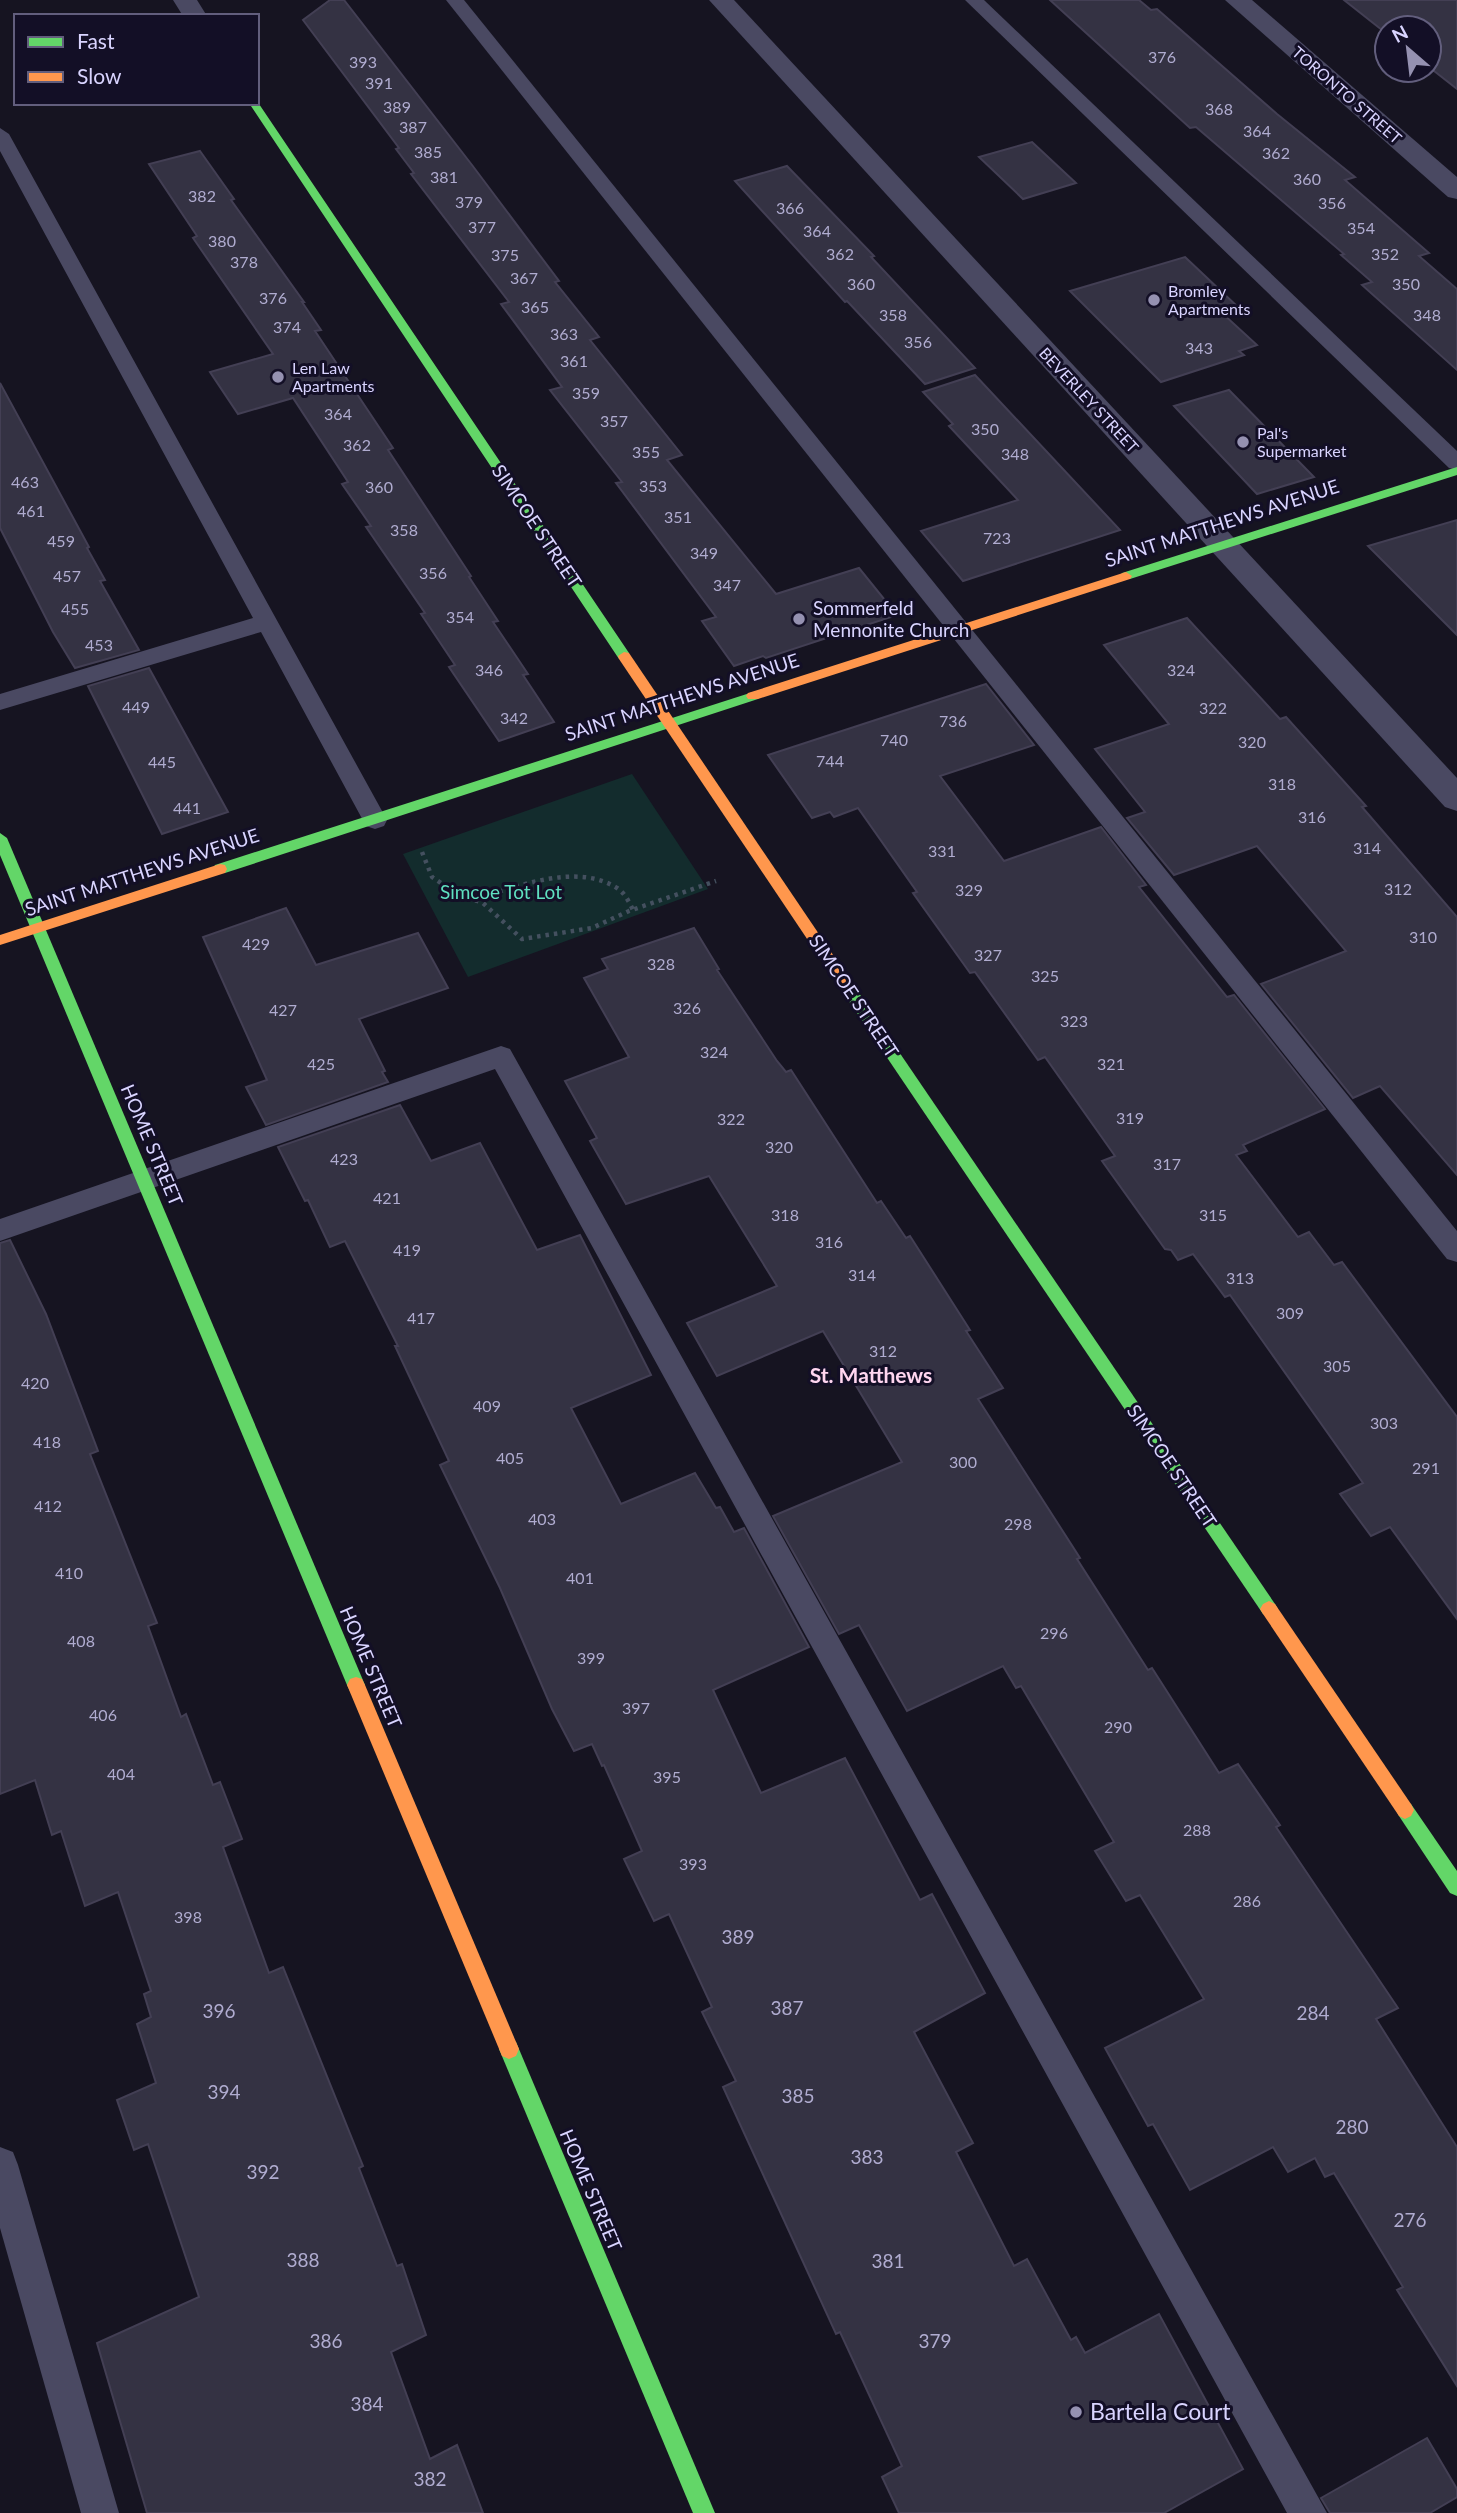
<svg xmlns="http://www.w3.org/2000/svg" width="1457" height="2513" viewBox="0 0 1457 2513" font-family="Lato,sans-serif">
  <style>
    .green { fill: #132c2d }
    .building { fill: #343243; stroke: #433f54; stroke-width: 2 }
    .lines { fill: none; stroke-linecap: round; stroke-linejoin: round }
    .path { stroke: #44505f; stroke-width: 4.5; stroke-dasharray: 3.5 5; stroke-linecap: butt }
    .lane { fill: #4a4962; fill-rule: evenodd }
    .street { fill: #4a4962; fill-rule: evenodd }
    .fast { fill: #63d668; fill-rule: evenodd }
    .slow { fill: #ff974d; fill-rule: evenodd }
    .poi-dot { fill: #9591b1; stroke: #130f26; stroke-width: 2.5 }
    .labels { text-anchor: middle; stroke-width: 6; stroke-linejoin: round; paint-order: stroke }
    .number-label { font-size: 16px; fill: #b0acd0 }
    .far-street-label { font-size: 16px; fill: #d9d4ff; stroke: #130f26 }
    .far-poi-label { font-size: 16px; fill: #d9d4ff; stroke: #130f26; text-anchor: start }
    .street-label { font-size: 19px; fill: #d9d4ff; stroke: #130f26 }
    .poi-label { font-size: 19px; fill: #d9d4ff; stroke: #130f26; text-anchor: start }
    .park-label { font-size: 19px; fill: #5fe0c0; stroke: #130f26 }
    .near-number-label { font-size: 19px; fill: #b0acd0 }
    .neighbourhood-label { font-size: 21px; font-weight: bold; fill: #ffd6f0; stroke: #130f26 }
    .near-poi-label { font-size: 23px; fill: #d9d4ff; stroke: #130f26; text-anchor: start }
  </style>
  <rect width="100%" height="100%" fill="#161421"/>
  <!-- green -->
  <polygon class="green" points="632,774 708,889 468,977 403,854"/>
  <!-- building -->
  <g class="building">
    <polygon points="330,0 344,0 472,165 559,281 555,282 599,337 590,340 682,455 667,460 776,594 859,568 897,615 766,658 763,656 734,666 702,621 716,617 616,483 622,482 550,390 562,387 501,304 509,302 411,174 414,173 396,149 399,148 303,20"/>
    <polygon points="1050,0 1139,0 1151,10 1157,9 1277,114 1355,177 1345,180 1429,253 1419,256 1457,289 1457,370 1362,285 1372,282 1341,255 1344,254 1196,127 1190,128"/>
    <polygon points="1344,0 1457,0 1457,89 1429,67 1429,28 1387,28 1387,34"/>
    <polygon points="1032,142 1076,183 1023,199 979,157"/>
    <polygon points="200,151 234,199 231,200 304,302 302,302 321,330 315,331 393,448 388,450 471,576 469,577 498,621 493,622 528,674 523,675 554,722 499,741 449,667 455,665 421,614 425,613 366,527 371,526 342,484 348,482 293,398 238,414 210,372 273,354 193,238 197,236 149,164"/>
    <polygon points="787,166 874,256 871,257 975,368 925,384 847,301 845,302 735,181"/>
    <polygon points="1185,257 1239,308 1222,313 1257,345 1239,351 1244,355 1161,382 1070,291"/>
    <polygon points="975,375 1120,530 963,581 921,531 1018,500 949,426 953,424 923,392"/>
    <polygon points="0,383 89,547 87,548 105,580 100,581 139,650 75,668 53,632 0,528"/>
    <polygon points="1229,390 1314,477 1257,494 1174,406"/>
    <polygon points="1457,520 1457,635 1368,546"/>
    <polygon points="1187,618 1280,719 1286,717 1366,806 1362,807 1457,917 1457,1175 1380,1086 1353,1098 1261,984 1346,951 1257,846 1174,875 1127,818 1145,812 1095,749 1169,724 1104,645"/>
    <polygon points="149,668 228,812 162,834 88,686"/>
    <polygon points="986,684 1034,745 940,776 1004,861 1101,827 1146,885 1139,887 1227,997 1234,995 1325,1109 1243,1145 1247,1151 1236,1155 1298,1237 1309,1232 1334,1265 1342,1262 1457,1417 1457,1619 1390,1527 1371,1536 1340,1494 1363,1483 1230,1295 1225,1297 1193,1254 1178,1260 1171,1250 1165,1249 1102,1161 1115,1156 1045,1057 1038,1060 975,972 970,973 913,893 917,892 858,808 834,817 830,812 812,818 768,755"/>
    <polygon points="286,908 316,965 418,933 448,988 359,1019 385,1071 382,1072 388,1082 266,1125 246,1087 267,1080 203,937"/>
    <polygon points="694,928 719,969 717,970 777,1061 786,1072 791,1070 877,1203 881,1201 906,1238 910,1236 970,1330 966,1331 1003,1388 978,1399 1080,1558 1077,1559 1148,1670 1152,1668 1219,1773 1238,1764 1280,1825 1276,1827 1398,2008 1376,2019 1457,2147 1457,2386 1397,2290 1403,2287 1334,2173 1325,2177 1315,2158 1288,2172 1273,2147 1190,2190 1153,2124 1148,2126 1105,2048 1204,1999 1140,1895 1126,1901 1095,1851 1114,1842 1021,1686 1016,1688 1003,1666 907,1711 859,1625 839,1634 773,1516 902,1462 823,1331 717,1376 687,1323 777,1286 709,1176 626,1204 590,1141 597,1138 565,1081 629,1057 584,978 608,969 602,959"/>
    <polygon points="400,1105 431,1161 480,1143 537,1250 580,1235 651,1375 571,1408 621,1504 695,1473 716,1508 720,1507 734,1532 744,1528 809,1647 713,1690 761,1793 845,1758 920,1900 932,1894 985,1993 914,2032 973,2143 956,2152 1014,2266 1027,2259 1071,2340 1076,2337 1085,2353 1159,2314 1243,2469 1164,2513 899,2513 882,2477 902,2466 840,2332 836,2334 723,2087 736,2081 702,2012 712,2007 669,1914 654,1921 624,1859 642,1851 604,1765 602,1766 592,1744 574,1751 552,1709 500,1588 440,1465 449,1461 395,1346 398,1346 345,1241 330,1247 308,1200 305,1201 278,1147"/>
    <polygon points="10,1240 46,1314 98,1451 90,1454 157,1623 148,1626 181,1717 186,1714 213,1785 220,1782 242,1839 223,1847 269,1973 283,1967 363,2166 359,2168 397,2266 402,2264 426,2335 391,2352 430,2459 457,2445 483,2513 147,2513 97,2343 199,2297 148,2144 134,2150 117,2100 156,2083 137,2024 151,2017 144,1994 151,1991 118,1892 85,1906 61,1831 52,1835 35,1780 0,1794 0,1243"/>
    <polygon points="1427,2438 1457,2489 1457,2497 1430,2513 1330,2513 1321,2498"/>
  </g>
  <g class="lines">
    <!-- path -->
    <g class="path">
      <polyline points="422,852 432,877 457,894 483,903 522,939 592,928 629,911 716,881"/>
      <path d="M475 899C517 887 576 862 617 888 625 893 629 902 633 910"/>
    </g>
    <!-- lane -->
    <g class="lane">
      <polygon points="446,0 464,0 1457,1231 1457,1262 1447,1259"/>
      <polygon points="965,0 984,0 1457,451 1457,470 1449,468"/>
      <polygon points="0,128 9,134 387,820 384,826 375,829 366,826 261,632 0,710 0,694 253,618 0,151"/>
      <polygon points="501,1046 510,1049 1327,2513 1287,2513 495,1069 0,1241 0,1219"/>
      <polygon points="0,2147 13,2152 18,2165 119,2513 81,2513 0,2228"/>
    </g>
    <!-- street -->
    <g class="street">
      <polygon points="173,0 197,0 207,16 183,16"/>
      <polygon points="709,0 734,0 1457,778 1457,811 1445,807"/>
      <polygon points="1225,0 1252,0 1457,177 1457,199 1448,197"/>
    </g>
    <!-- fast -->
    <g class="fast">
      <polygon points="257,101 629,653 629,659 619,659 249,103 257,103"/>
      <polygon points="1457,467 1457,475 1130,579 1122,579 1120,576 1122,573"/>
      <polygon points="753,692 760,696 758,699 225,873 215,873 213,869 215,865"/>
      <polygon points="0,833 7,838 365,1685 362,1691 356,1693 350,1691 347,1685 0,855"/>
      <polygon points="843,976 848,977 1275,1604 1278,1609 1275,1614 1269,1617 1263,1614 838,985 836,981 838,977"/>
      <polygon points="1405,1801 1411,1804 1457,1871 1457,1896 1450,1893 1399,1816 1396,1810 1399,1804"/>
      <polygon points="509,2039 516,2042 715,2513 693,2513 499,2049 502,2042"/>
    </g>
    <!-- slow -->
    <g class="slow">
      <polygon points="1126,572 1132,576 1130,579 758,699 748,699 746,696 748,693"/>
      <polygon points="624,652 629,653 848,977 850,981 848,985 838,985 619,659 618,656"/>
      <polygon points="220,864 225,865 227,869 225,873 0,945 0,935"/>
      <polygon points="1269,1601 1275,1604 1411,1804 1414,1810 1411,1816 1405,1819 1399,1816 1263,1614 1260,1609 1263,1604"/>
      <polygon points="356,1677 362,1679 365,1685 519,2049 516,2056 509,2059 502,2056 347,1685 350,1679"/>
    </g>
  </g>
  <!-- markers -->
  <g class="poi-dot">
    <circle cx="1154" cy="300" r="7"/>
    <circle cx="278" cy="377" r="7"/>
    <circle cx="1243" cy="442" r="7"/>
    <circle cx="799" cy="619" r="7"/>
    <circle cx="1076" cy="2412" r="7"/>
  </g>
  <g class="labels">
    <!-- number labels -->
    <g class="number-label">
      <text x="1162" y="63">376</text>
      <text x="363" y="68">393</text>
      <text x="379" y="89">391</text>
      <text x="397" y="113">389</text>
      <text x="1219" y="115">368</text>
      <text x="413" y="133">387</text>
      <text x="1257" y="137">364</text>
      <text x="428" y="158">385</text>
      <text x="1276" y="159">362</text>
      <text x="444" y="183">381</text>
      <text x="1307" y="185">360</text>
      <text x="202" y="202">382</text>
      <text x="469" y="208">379</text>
      <text x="1332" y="209">356</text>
      <text x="790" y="214">366</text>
      <text x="482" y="233">377</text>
      <text x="1361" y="234">354</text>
      <text x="817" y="237">364</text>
      <text x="222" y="247">380</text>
      <text x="840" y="260">362</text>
      <text x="1385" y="260">352</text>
      <text x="505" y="261">375</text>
      <text x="244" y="268">378</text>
      <text x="524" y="284">367</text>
      <text x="861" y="290">360</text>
      <text x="1406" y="290">350</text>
      <text x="273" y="304">376</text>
      <text x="535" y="313">365</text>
      <text x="893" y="321">358</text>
      <text x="1427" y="321">348</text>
      <text x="287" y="333">374</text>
      <text x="564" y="340">363</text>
      <text x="918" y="348">356</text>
      <text x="1199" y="354">343</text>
      <text x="574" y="367">361</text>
      <text x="586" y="399">359</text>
      <text x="338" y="420">364</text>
      <text x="614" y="427">357</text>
      <text x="985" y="435">350</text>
      <text x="357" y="451">362</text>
      <text x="646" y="458">355</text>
      <text x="1015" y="460">348</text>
      <text x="25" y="488">463</text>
      <text x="653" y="492">353</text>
      <text x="379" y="493">360</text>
      <text x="31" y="517">461</text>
      <text x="678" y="523">351</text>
      <text x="404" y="536">358</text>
      <text x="997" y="544">723</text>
      <text x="61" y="547">459</text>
      <text x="704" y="559">349</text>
      <text x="433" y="579">356</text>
      <text x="67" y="582">457</text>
      <text x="727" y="591">347</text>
      <text x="75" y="615">455</text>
      <text x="460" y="623">354</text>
      <text x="99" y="651">453</text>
      <text x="489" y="676">346</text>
      <text x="1181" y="676">324</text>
      <text x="136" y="713">449</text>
      <text x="1213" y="714">322</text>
      <text x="514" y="724">342</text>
      <text x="953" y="727">736</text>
      <text x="894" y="746">740</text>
      <text x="1252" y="748">320</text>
      <text x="830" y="767">744</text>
      <text x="162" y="768">445</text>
      <text x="1282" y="790">318</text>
      <text x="187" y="814">441</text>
      <text x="1312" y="823">316</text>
      <text x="1367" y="854">314</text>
      <text x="942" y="857">331</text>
      <text x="1398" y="895">312</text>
      <text x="969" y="896">329</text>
      <text x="1423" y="943">310</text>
      <text x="256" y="950">429</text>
      <text x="988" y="961">327</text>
      <text x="661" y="970">328</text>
      <text x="1045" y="982">325</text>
      <text x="687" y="1014">326</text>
      <text x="283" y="1016">427</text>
      <text x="1074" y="1027">323</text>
      <text x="714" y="1058">324</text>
      <text x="321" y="1070">425</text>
      <text x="1111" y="1070">321</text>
      <text x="1130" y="1124">319</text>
      <text x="731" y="1125">322</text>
      <text x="779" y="1153">320</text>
      <text x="344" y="1165">423</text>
      <text x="1167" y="1170">317</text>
      <text x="387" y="1204">421</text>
      <text x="785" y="1221">318</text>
      <text x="1213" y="1221">315</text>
      <text x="829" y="1248">316</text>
      <text x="407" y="1256">419</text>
      <text x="862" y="1281">314</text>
      <text x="1240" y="1284">313</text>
      <text x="1290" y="1319">309</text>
      <text x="421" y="1324">417</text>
      <text x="883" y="1357">312</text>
      <text x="1337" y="1372">305</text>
      <text x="35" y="1389">420</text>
      <text x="487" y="1412">409</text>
      <text x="1384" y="1429">303</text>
      <text x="47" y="1448">418</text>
      <text x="510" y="1464">405</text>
      <text x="963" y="1468">300</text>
      <text x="1426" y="1474">291</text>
      <text x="48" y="1512">412</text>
      <text x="542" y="1525">403</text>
      <text x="1018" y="1530">298</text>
      <text x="69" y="1579">410</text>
      <text x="580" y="1584">401</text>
      <text x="1054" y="1639">296</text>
      <text x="81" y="1647">408</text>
      <text x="591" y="1664">399</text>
      <text x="636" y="1714">397</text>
      <text x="103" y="1721">406</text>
      <text x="1118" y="1733">290</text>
      <text x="121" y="1780">404</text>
      <text x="667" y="1783">395</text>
      <text x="1197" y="1836">288</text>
      <text x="693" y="1870">393</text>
      <text x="1247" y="1907">286</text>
      <text x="188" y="1923">398</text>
    </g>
    <!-- far-street labels -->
    <g class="far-street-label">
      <text transform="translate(1347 95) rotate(41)" y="6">TORONTO STREET</text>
      <text transform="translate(1089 400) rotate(47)" y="6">BEVERLEY STREET</text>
    </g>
    <!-- far-poi labels -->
    <g class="far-poi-label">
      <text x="1168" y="297">Bromley<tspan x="1168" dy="18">Apartments</tspan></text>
      <text x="292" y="374">Len Law<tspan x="292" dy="18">Apartments</tspan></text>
      <text x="1257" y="439">Pal's<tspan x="1257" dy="18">Supermarket</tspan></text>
    </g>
    <!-- street labels -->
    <g class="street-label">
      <text transform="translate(1222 523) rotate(-18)" y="7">SAINT MATTHEWS AVENUE</text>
      <text transform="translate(537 526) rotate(56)" y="7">SIMCOE STREET</text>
      <text transform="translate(682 697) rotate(-18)" y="7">SAINT MATTHEWS AVENUE</text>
      <text transform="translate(142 872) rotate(-18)" y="7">SAINT MATTHEWS AVENUE</text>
      <text transform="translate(854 996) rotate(56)" y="7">SIMCOE STREET</text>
      <text transform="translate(152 1145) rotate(67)" y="7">HOME STREET</text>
      <text transform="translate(1172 1466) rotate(56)" y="7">SIMCOE STREET</text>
      <text transform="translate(371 1667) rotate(67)" y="7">HOME STREET</text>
      <text transform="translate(591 2190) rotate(67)" y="7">HOME STREET</text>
    </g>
    <!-- poi labels -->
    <g class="poi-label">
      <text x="813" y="615">Sommerfeld<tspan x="813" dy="22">Mennonite Church</tspan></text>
    </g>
    <!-- park labels -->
    <g class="park-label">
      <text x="501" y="899">Simcoe Tot Lot</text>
    </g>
    <!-- near-number labels -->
    <g class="near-number-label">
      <text x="738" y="1944">389</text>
      <text x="787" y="2015">387</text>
      <text x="219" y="2018">396</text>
      <text x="1313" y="2020">284</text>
      <text x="224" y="2099">394</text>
      <text x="798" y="2103">385</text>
      <text x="1352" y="2134">280</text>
      <text x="867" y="2164">383</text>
      <text x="263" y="2179">392</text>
      <text x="1410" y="2227">276</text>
      <text x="303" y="2267">388</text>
      <text x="888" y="2268">381</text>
      <text x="326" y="2348">386</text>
      <text x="935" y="2348">379</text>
      <text x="367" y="2411">384</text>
      <text x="430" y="2486">382</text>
    </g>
    <!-- neighbourhood labels -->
    <g class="neighbourhood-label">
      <text x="871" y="1383">St. Matthews</text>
    </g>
    <!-- near-poi labels -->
    <g class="near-poi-label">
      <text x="1090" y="2420">Bartella Court</text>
    </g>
  </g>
  <!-- legend -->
  <rect x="14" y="14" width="245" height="91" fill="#130f26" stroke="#625e7d" stroke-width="2"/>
  <rect x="28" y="37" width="35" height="10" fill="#63d668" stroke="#625e7d" stroke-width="2"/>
  <text x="77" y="49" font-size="21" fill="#d9d4ff">Fast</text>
  <rect x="28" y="72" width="35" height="10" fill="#ff974d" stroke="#625e7d" stroke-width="2"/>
  <text x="77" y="84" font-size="21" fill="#d9d4ff">Slow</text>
  <!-- north arrow -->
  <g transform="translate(1408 49) rotate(332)"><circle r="33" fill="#130f26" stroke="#625e7d" stroke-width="2"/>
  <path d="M0-5L12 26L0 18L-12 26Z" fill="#9591b1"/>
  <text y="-10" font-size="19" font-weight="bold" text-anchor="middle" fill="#d9d4ff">N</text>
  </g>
</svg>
